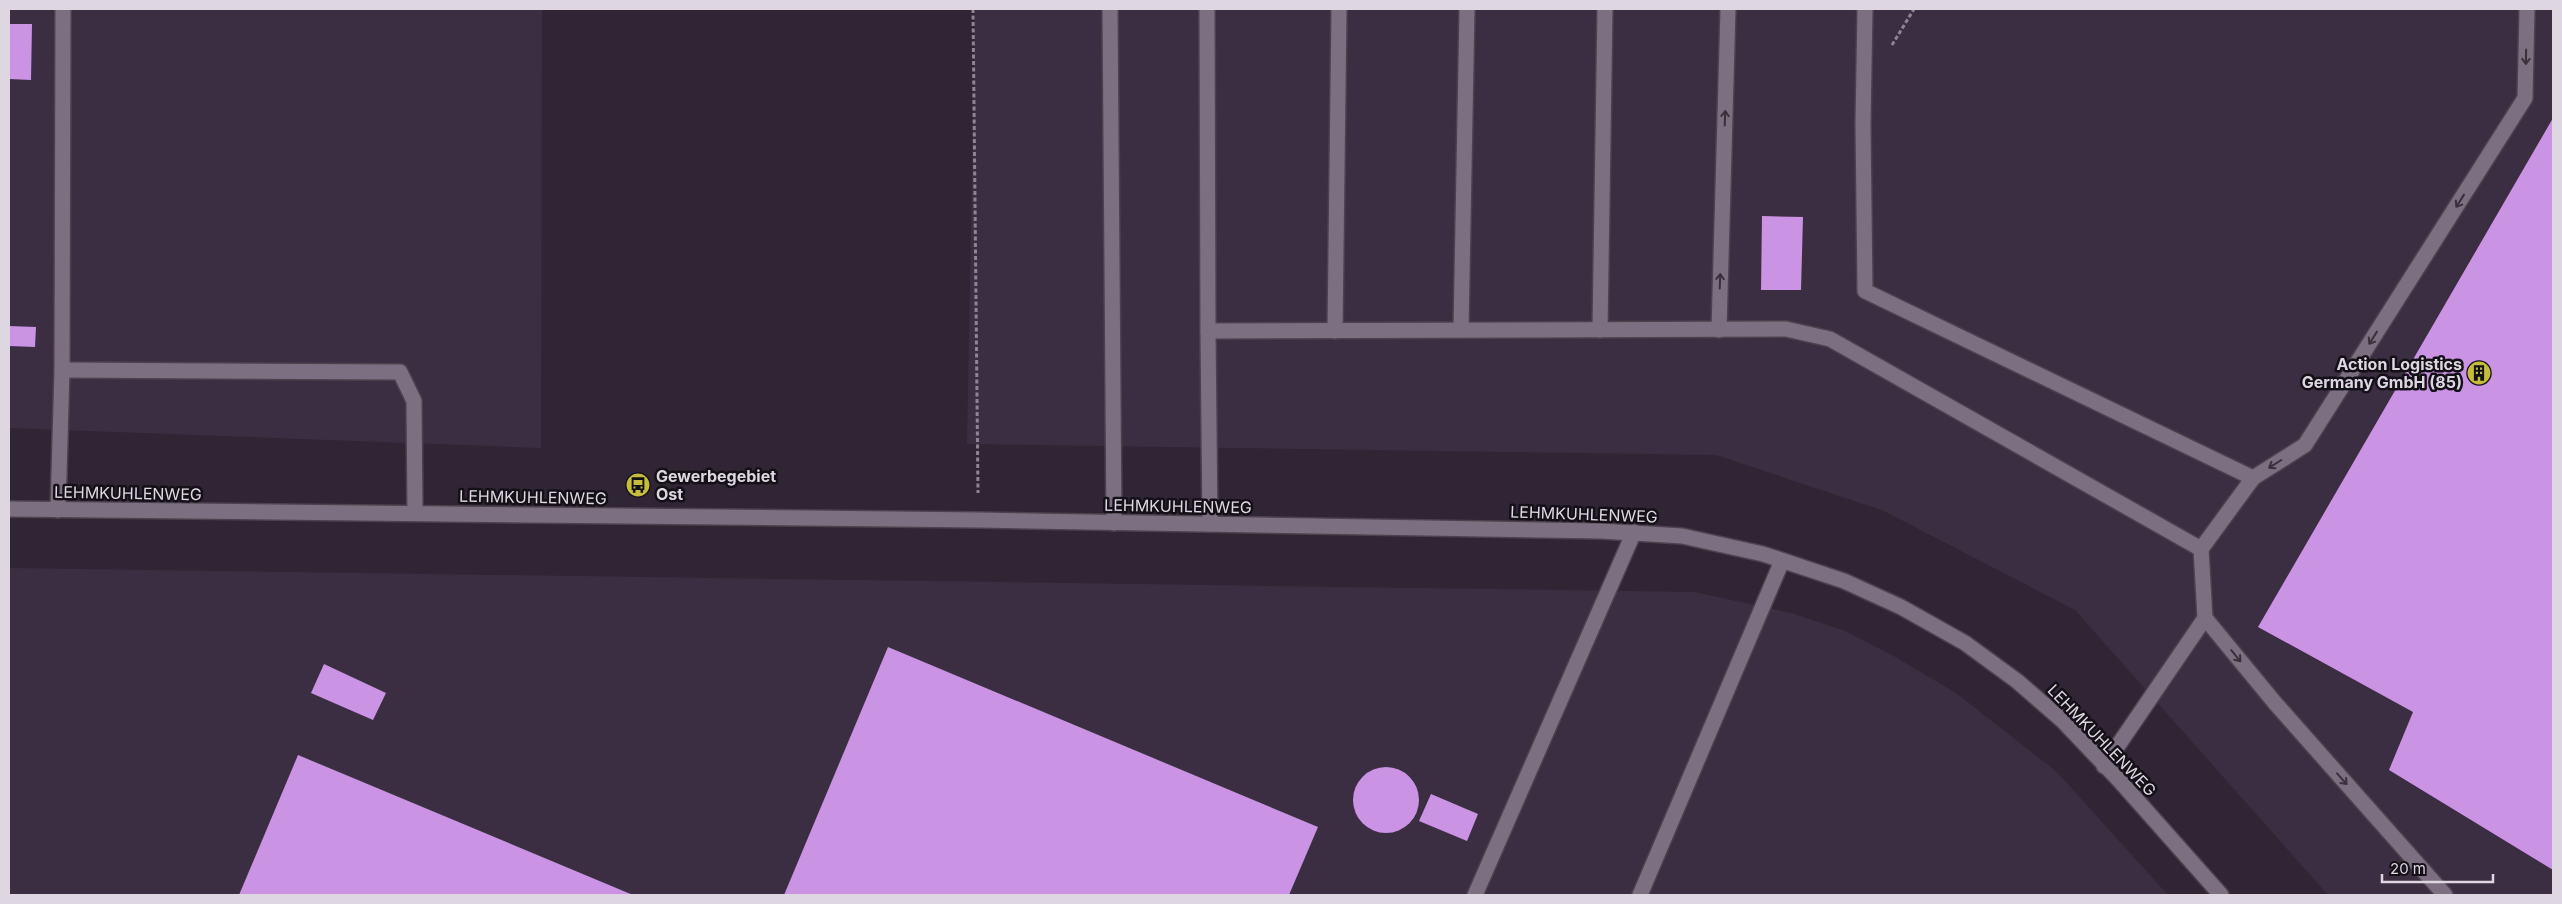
<svg xmlns="http://www.w3.org/2000/svg" width="2562" height="904" viewBox="0 0 2562 904" font-family="Inter,sans-serif">
  <style>
    .built { fill: #3c2e42 }
    .building { fill: #ca93e4 }
    .lines { fill: none; stroke-linecap: round; stroke-linejoin: round }
    .service-casing { stroke: #4b424e; stroke-width: 18 }
    .minor-casing { stroke: #4b424e; stroke-width: 18 }
    .path { stroke: #8e8592; stroke-width: 3; stroke-dasharray: 4 2.5; stroke-linecap: butt }
    .service { stroke: #7b6f81; stroke-width: 15 }
    .minor { stroke: #7b6f81; stroke-width: 15 }
    .oneway { stroke: #38313c }
    .labels { text-anchor: middle; stroke-width: 5; stroke-linejoin: round; paint-order: stroke }
    .poi-label { font-size: 16px; font-weight: bold; fill: #ded7e1; stroke: #141017; text-anchor: end }
    .street-label { font-size: 16px; fill: #ded7e1; stroke: #141017 }
  </style>
  <rect width="100%" height="100%" fill="#2f2534"/>
  <!-- built -->
  <g class="built">
    <polygon points="9,9 542,9 541,448 9,428"/>
    <polygon points="975,9 2553,9 2553,895 2328,895 2075,610 1884,511 1716,455 967,444"/>
    <polygon points="9,568 1694,592 1791,613 1843,630 1892,655 1956,693 2057,772 2168,895 9,895"/>
  </g>
  <!-- building -->
  <g class="building">
    <polygon points="9,24 32,24 31,80 9,79"/>
    <polygon points="2553,118 2553,870 2389,770 2413,712 2258,627"/>
    <polygon points="1762,216 1803,217 1801,290 1761,290"/>
    <polygon points="9,326 36,327 35,347 9,346"/>
    <polygon points="888,647 1318,827 1289,895 784,895"/>
    <polygon points="324,664 386,693 373,720 311,693"/>
    <polygon points="298,755 633,895 239,895"/>
    <circle cx="1386" cy="800" r="33"/>
    <polygon points="1431,794 1478,814 1467,841 1419,821"/>
  </g>
  <g class="lines">
    <defs>
      <g id="service">
        <polyline points="1110,9 1114,523"/>
        <polyline points="1207,9 1208,331"/>
        <polyline points="1865,9 1863,124 1865,291 2253,478 2305,445 2525,98 2527,9"/>
        <polyline points="1461,330 1467,9"/>
        <polyline points="1600,330 1605,9"/>
        <polyline points="1719,330 1728,9"/>
        <polyline points="1335,331 1339,9"/>
        <polyline points="62,370 400,372 414,401 415,513"/>
        <polyline points="58,510 62,370 63,9"/>
        <polyline points="1210,524 1208,331 1786,329 1830,339 2201,549 2205,618 2104,766"/>
        <polyline points="2201,549 2253,478"/>
        <polyline points="2205,618 2275,703 2445,895"/>
        <polyline points="1475,895 1634,532"/>
        <polyline points="1640,895 1782,561"/>
      </g>
      <polyline id="minor" points="9,509 979,520 1601,531 1682,536 1763,554 1844,581 1901,607 1965,643 2017,681 2063,721 2119,780 2221,895"/>
    </defs>
    <!-- service casing -->
    <use href="#service" class="service-casing"/>
    <!-- minor casing -->
    <use href="#minor" class="minor-casing"/>
    <!-- path -->
    <g class="path">
      <polyline points="973,9 978,493"/>
      <polyline points="1892,45 1914,9"/>
    </g>
    <!-- service -->
    <use href="#service" class="service"/>
    <!-- minor -->
    <use href="#minor" class="minor"/>
  </g>
  <!-- one-way arrows -->
  <defs><path id="oneway-shaft" d="M-6 0H5M1.5-3L5.5 0L1.5 3" fill="none" stroke-width="1.6" stroke-linecap="round" stroke-linejoin="round" transform="scale(1.25)"/></defs>
  <g class="oneway">
    <use href="#oneway-shaft" transform="translate(2526 57) rotate(91)"/>
    <use href="#oneway-shaft" transform="translate(1725 118) rotate(-88)"/>
    <use href="#oneway-shaft" transform="translate(2460 201) rotate(122)"/>
    <use href="#oneway-shaft" transform="translate(1720 281) rotate(-88)"/>
    <use href="#oneway-shaft" transform="translate(2373 338) rotate(122)"/>
    <use href="#oneway-shaft" transform="translate(2275 464) rotate(148)"/>
    <use href="#oneway-shaft" transform="translate(2236 656) rotate(51)"/>
    <use href="#oneway-shaft" transform="translate(2342 779) rotate(48)"/>
  </g>
  <!-- icons -->
  <defs>
    <symbol id="building-disc" viewBox="-11 -11 22 22"><circle r="9.5" fill="#c6bc3c" stroke="#141017"/><path d="M-4-6H4V6H1V3H-1V6H-4ZM-2.5-4.3h1.7v1.8h-1.7ZM.8-4.3h1.7v1.8H.8ZM-2.5-1h1.7V.8h-1.7ZM.8-1h1.7V.8H.8Z" fill="#111"/></symbol>
    <symbol id="bus-disc" viewBox="-11 -11 22 22"><circle r="9.5" fill="#c6bc3c" stroke="#141017"/><path d="M-5-6H5V4H4V6H2V4H-2V6H-4V4H-5ZM-3.5-4V0h7V-4ZM-3.5 1.2v1.5H-2V1.2ZM2 1.2v1.5H3.5V1.2Z" fill="#111"/></symbol>
  </defs>
  <g fill-rule="evenodd">
    <use href="#building-disc" x="2465" y="359" width="28" height="28"/>
    <use href="#bus-disc" x="624" y="471" width="28" height="28"/>
  </g>
  <g class="labels">
    <!-- poi labels -->
    <g class="poi-label">
      <text x="2462" y="370">Action Logistics<tspan x="2462" dy="18">Germany GmbH (85)</tspan></text>
      <text x="656" y="482" text-anchor="start">Gewerbegebiet<tspan x="656" dy="18">Ost</tspan></text>
    </g>
    <!-- street labels -->
    <g class="street-label">
      <text transform="translate(128 493) rotate(1)" y="6">LEHMKUHLENWEG</text>
      <text transform="translate(533 497) rotate(1)" y="6">LEHMKUHLENWEG</text>
      <text transform="translate(1178 506) rotate(1)" y="6">LEHMKUHLENWEG</text>
      <text transform="translate(1584 514) rotate(2)" y="6">LEHMKUHLENWEG</text>
      <text transform="translate(2102 740) rotate(46)" y="6">LEHMKUHLENWEG</text>
    </g>
  </g>
  <!-- border -->
  <rect width="2562" height="904" fill="none" stroke="#ded7e1" stroke-width="20"/>
  <!-- scale -->
  <path d="M2382 874v8h111v-8" fill="none" stroke="#ded7e1" stroke-width="2.5"/>
  <text x="2390" y="874" font-size="15" fill="#ded7e1" stroke="#141017" stroke-width="4" paint-order="stroke">20 m</text>
</svg>
